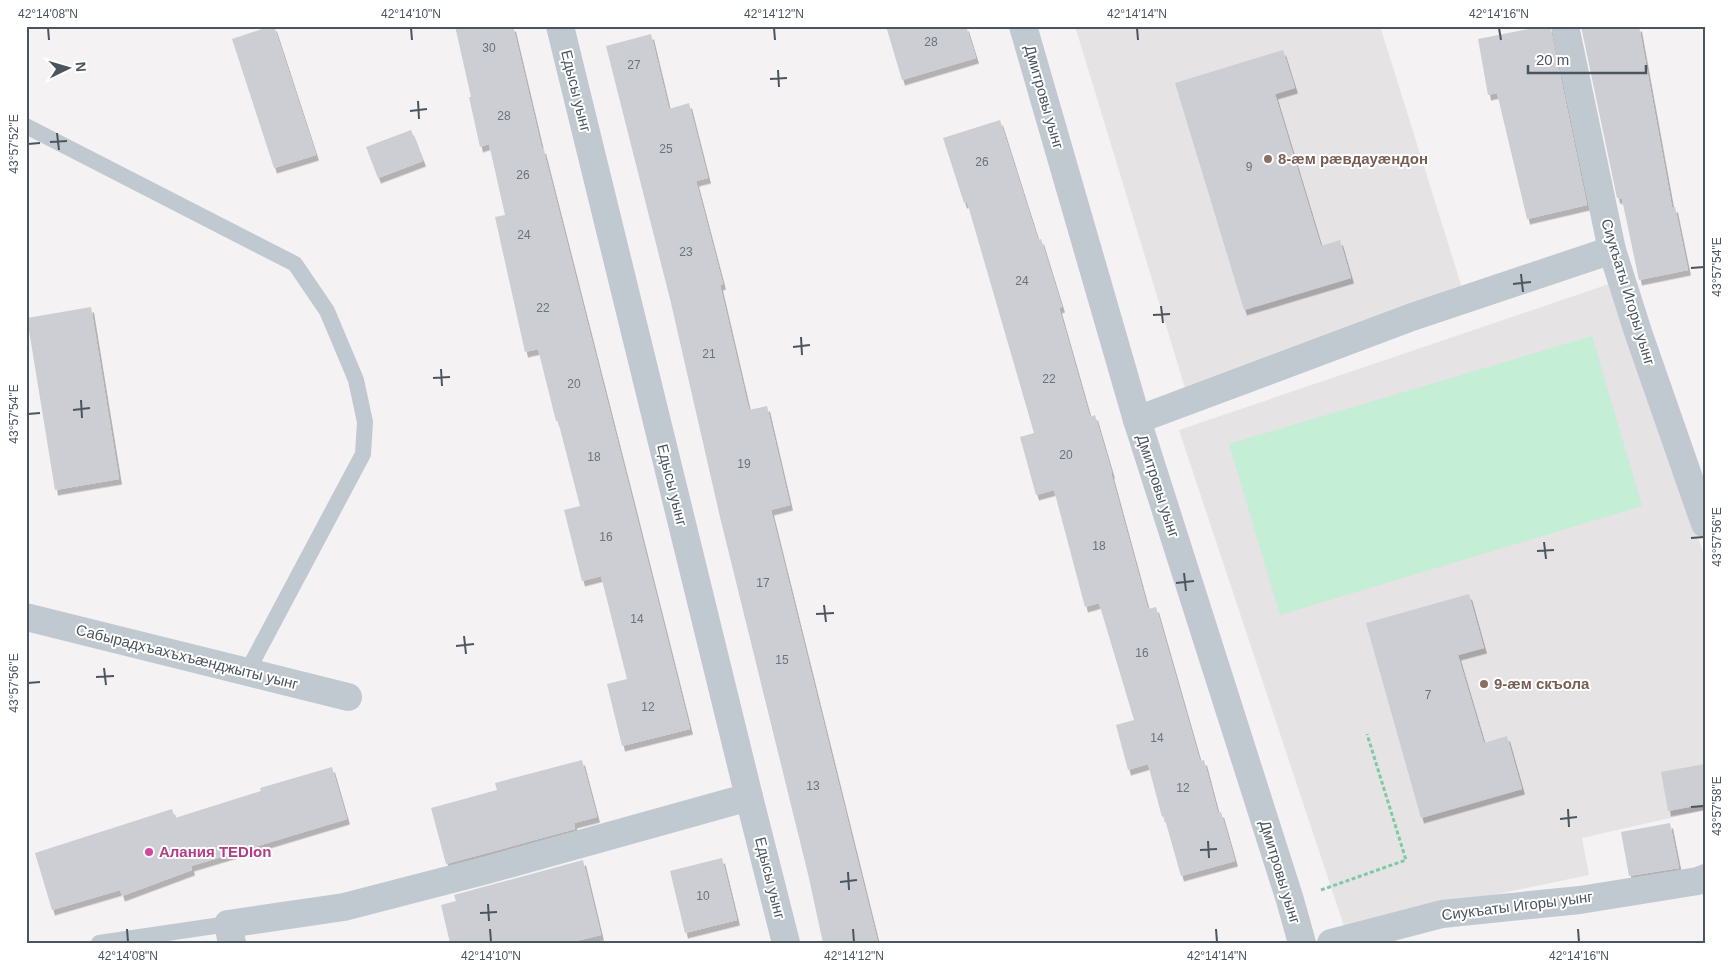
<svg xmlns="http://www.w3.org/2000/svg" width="1731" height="969" viewBox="0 0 1731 969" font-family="Helvetica,sans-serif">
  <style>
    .education { fill: #e5e3e4 }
    .green { fill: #c4eed5 }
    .building { fill: #ccced4; filter: url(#shadow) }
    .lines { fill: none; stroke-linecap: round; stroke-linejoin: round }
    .path { stroke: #7ecaa5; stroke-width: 3; stroke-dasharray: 4 2.5; stroke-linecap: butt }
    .service { stroke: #c1c9d0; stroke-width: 16 }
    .minor { stroke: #c1c9d0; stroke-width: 28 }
    .ticks { fill: none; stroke: #4b555f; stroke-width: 2 }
    .education-dot { fill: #8d6e63; stroke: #fff; stroke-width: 2 }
    .hotel-dot { fill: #d1479c; stroke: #fff; stroke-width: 2 }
    .labels { text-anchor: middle; stroke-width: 4; stroke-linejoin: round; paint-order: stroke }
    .number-label { font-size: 12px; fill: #6b737c }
    .street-label { font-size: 15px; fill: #4b555f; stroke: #fff }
    .education-label { font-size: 15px; font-weight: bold; fill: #785e54; stroke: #fff; text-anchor: start }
    .hotel-label { font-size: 15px; font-weight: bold; fill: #b23c85; stroke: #fff; text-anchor: start }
    .neatline { fill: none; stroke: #4b555f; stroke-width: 2 }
    .ticks-label { font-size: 12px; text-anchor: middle; fill: #4b555f }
  </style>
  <defs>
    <filter id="shadow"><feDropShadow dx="3" dy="5.5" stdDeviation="0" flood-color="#0004"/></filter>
  </defs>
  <rect width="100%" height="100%" fill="#f4f2f2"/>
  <!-- education -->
  <g class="education">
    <polygon points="1075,26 1380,26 1463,291 1185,388"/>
    <polygon points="1612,283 1705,558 1705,810 1582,838 1589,875 1344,926 1179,430"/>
  </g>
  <!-- green -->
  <polygon class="green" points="1592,336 1642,506 1280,615 1229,444"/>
  <!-- building -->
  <g class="building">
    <polygon points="271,26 274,26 316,155 274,168 232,39"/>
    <polygon points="455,26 513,26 542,149 543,148 631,494 690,729 622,746 607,684 627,679 601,576 582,581 564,510 580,506 558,421 556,421 538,349 525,352 495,217 505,215 489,144 480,147 469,97 471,97"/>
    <polygon points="886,26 966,26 976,58 902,80"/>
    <polygon points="1544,26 1550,26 1587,205 1527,219 1497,93 1488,95 1478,39"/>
    <polygon points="1581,26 1639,26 1672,207 1675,207 1688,270 1639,280 1622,199 1617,198"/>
    <polygon points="651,34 669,109 689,103 708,178 696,181 723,284 720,285 749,410 767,406 790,505 771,510 878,943 823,943 808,874 720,517 671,303 606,46"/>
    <polygon points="1283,50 1295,88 1275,94 1321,246 1340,240 1351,278 1244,310 1175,83"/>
    <polygon points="1000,120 1038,240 1041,239 1062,307 1059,308 1090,417 1095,415 1112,473 1111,473 1148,609 1156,607 1200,761 1204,760 1218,813 1221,812 1235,861 1181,876 1164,816 1162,817 1148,764 1128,770 1116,725 1134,720 1099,603 1085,607 1054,490 1036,495 1020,437 1034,433 967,202 964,203 943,138"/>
    <polygon points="411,130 423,161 378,178 366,147"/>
    <polygon points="91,307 119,479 55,490 27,318"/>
    <polygon points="1469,594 1484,648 1458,655 1484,743 1507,736 1522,789 1421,818 1366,623"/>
    <polygon points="582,760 597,817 574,823 575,829 446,864 431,808 497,790 495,783"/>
    <polygon points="1705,764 1705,804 1668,811 1661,772"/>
    <polygon points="332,767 347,819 191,866 192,870 122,896 120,890 52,910 35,853 172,809 175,818 261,791 260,788"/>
    <polygon points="1670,823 1679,868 1629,876 1621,832"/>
    <polygon points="722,858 737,920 685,933 670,871"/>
    <polygon points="583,860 601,935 568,943 450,943 441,905 456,901 454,895"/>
  </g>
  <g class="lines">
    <!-- path -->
    <polyline class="path" points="1321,890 1406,860 1367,734"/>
    <!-- service -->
    <g class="service">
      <polyline points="26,126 295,264 327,311 356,380 365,422 363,454 247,672"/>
      <polyline points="99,943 228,924"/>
    </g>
    <!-- minor -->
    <g class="minor">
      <polyline points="560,26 749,797 786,943"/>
      <polyline points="1023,26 1137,420 1290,900 1302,943"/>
      <polyline points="1565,26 1612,250 1638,332 1705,524"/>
      <polyline points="1137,420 1412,317 1612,250"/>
      <polyline points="26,617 348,697"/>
      <polyline points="232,943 228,924 344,907 487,870 749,797"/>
      <polyline points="1331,943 1442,914 1580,900 1698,881 1705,878"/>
    </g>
  </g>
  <!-- ticks -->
  <path class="ticks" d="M48 28 49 40M411 28 412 40M774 28 775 40M1137 28 1138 40M1499 28 1501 40M778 70 779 87M770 79 787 78M418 101 419 119M410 111 427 109M57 133 59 150M50 142 67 141M28 144 40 143M1691 268 1704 267M1521 274 1523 292M1513 284 1531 282M1161 306 1163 323M1153 315 1170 314M801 337 802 355M793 347 810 345M441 369 442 386M433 378 450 377M81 400 82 418M73 410 90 408M28 414 40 413M1691 538 1704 537M1544 542 1546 559M1537 551 1554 550M1184 573 1186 591M1176 583 1194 581M824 605 826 622M816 614 834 613M464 636 466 654M456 646 474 644M104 668 106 685M96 677 114 676M28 683 40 682M1691 807 1704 806M1568 809 1569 827M1560 819 1577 817M1208 841 1209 858M1200 850 1217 849M848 872 849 890M840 882 857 880M488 904 489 921M480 913 497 912M127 929 128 942M490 929 491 942M853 929 854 942M1216 929 1217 942M1578 929 1579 942"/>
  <!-- markers -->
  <g class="education-dot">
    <circle cx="1268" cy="159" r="5"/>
    <circle cx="1484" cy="684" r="5"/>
  </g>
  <circle class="hotel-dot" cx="149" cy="852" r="5"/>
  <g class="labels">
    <!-- number labels -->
    <g class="number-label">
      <text x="931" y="46">28</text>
      <text x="489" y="52">30</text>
      <text x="634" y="69">27</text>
      <text x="504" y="120">28</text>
      <text x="666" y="153">25</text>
      <text x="982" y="166">26</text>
      <text x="1249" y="171">9</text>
      <text x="523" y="179">26</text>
      <text x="524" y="239">24</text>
      <text x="686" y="256">23</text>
      <text x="1022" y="285">24</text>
      <text x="543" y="312">22</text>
      <text x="709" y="358">21</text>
      <text x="1049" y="383">22</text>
      <text x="574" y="388">20</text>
      <text x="1066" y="459">20</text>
      <text x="594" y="461">18</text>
      <text x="744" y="468">19</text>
      <text x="606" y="541">16</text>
      <text x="1099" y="550">18</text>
      <text x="763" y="587">17</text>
      <text x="637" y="623">14</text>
      <text x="1142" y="657">16</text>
      <text x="782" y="664">15</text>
      <text x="1428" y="699">7</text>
      <text x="648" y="711">12</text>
      <text x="1157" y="742">14</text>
      <text x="813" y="790">13</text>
      <text x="1183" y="792">12</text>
      <text x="703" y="900">10</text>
    </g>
    <!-- street labels -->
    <g class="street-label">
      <text transform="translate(576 91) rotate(76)" y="5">Едысы уынг</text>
      <text transform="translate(1044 97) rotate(74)" y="5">Дмитровы уынг</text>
      <text transform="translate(1628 292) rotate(73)" y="5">Сиукъаты Игоры уынг</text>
      <text transform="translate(672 485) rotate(76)" y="5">Едысы уынг</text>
      <text transform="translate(1158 486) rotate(72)" y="5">Дмитровы уынг</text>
      <text transform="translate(187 657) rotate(14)" y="5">Сабырадхъахъхъæнджыты уынг</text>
      <text transform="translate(1280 872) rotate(73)" y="5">Дмитровы уынг</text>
      <text transform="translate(770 878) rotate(76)" y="5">Едысы уынг</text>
      <text transform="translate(1517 906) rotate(-7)" y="5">Сиукъаты Игоры уынг</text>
    </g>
    <!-- education labels -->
    <g class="education-label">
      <text x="1278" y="164">8-æм рӕвдауӕндон</text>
      <text x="1494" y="689">9-æм скъола</text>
    </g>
    <!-- hotel labels -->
    <g class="hotel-label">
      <text x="159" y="857">Алания ТEDIon</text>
    </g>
  </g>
  <!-- border -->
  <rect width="1731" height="969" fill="none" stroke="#ffffff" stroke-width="55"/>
  <!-- north arrow -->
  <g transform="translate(68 68) rotate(85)" stroke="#ffffff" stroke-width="4" paint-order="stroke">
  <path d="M0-4L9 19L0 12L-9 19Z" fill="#4b555f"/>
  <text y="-8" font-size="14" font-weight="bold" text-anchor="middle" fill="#4b555f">N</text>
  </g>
  <!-- scale -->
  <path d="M1528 65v8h118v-8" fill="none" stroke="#4b555f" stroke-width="2.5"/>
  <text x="1536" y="65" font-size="15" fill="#4b555f" stroke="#ffffff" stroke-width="4" paint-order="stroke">20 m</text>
  <rect x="28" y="28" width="1676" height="914" class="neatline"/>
  <g class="ticks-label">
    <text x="48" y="18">42°14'08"N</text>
    <text x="411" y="18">42°14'10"N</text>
    <text x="774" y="18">42°14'12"N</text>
    <text x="1137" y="18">42°14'14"N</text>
    <text x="1499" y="18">42°14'16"N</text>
    <text transform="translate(14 144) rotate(-90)" y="4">43°57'52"E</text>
    <text transform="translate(1717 267) rotate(-90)" y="4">43°57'54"E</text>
    <text transform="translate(14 414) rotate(-90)" y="4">43°57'54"E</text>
    <text transform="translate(1717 537) rotate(-90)" y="4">43°57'56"E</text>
    <text transform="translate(14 683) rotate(-90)" y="4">43°57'56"E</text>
    <text transform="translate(1717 806) rotate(-90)" y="4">43°57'58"E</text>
    <text x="128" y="960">42°14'08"N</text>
    <text x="491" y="960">42°14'10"N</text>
    <text x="854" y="960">42°14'12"N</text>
    <text x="1217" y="960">42°14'14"N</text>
    <text x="1579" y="960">42°14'16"N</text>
  </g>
</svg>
